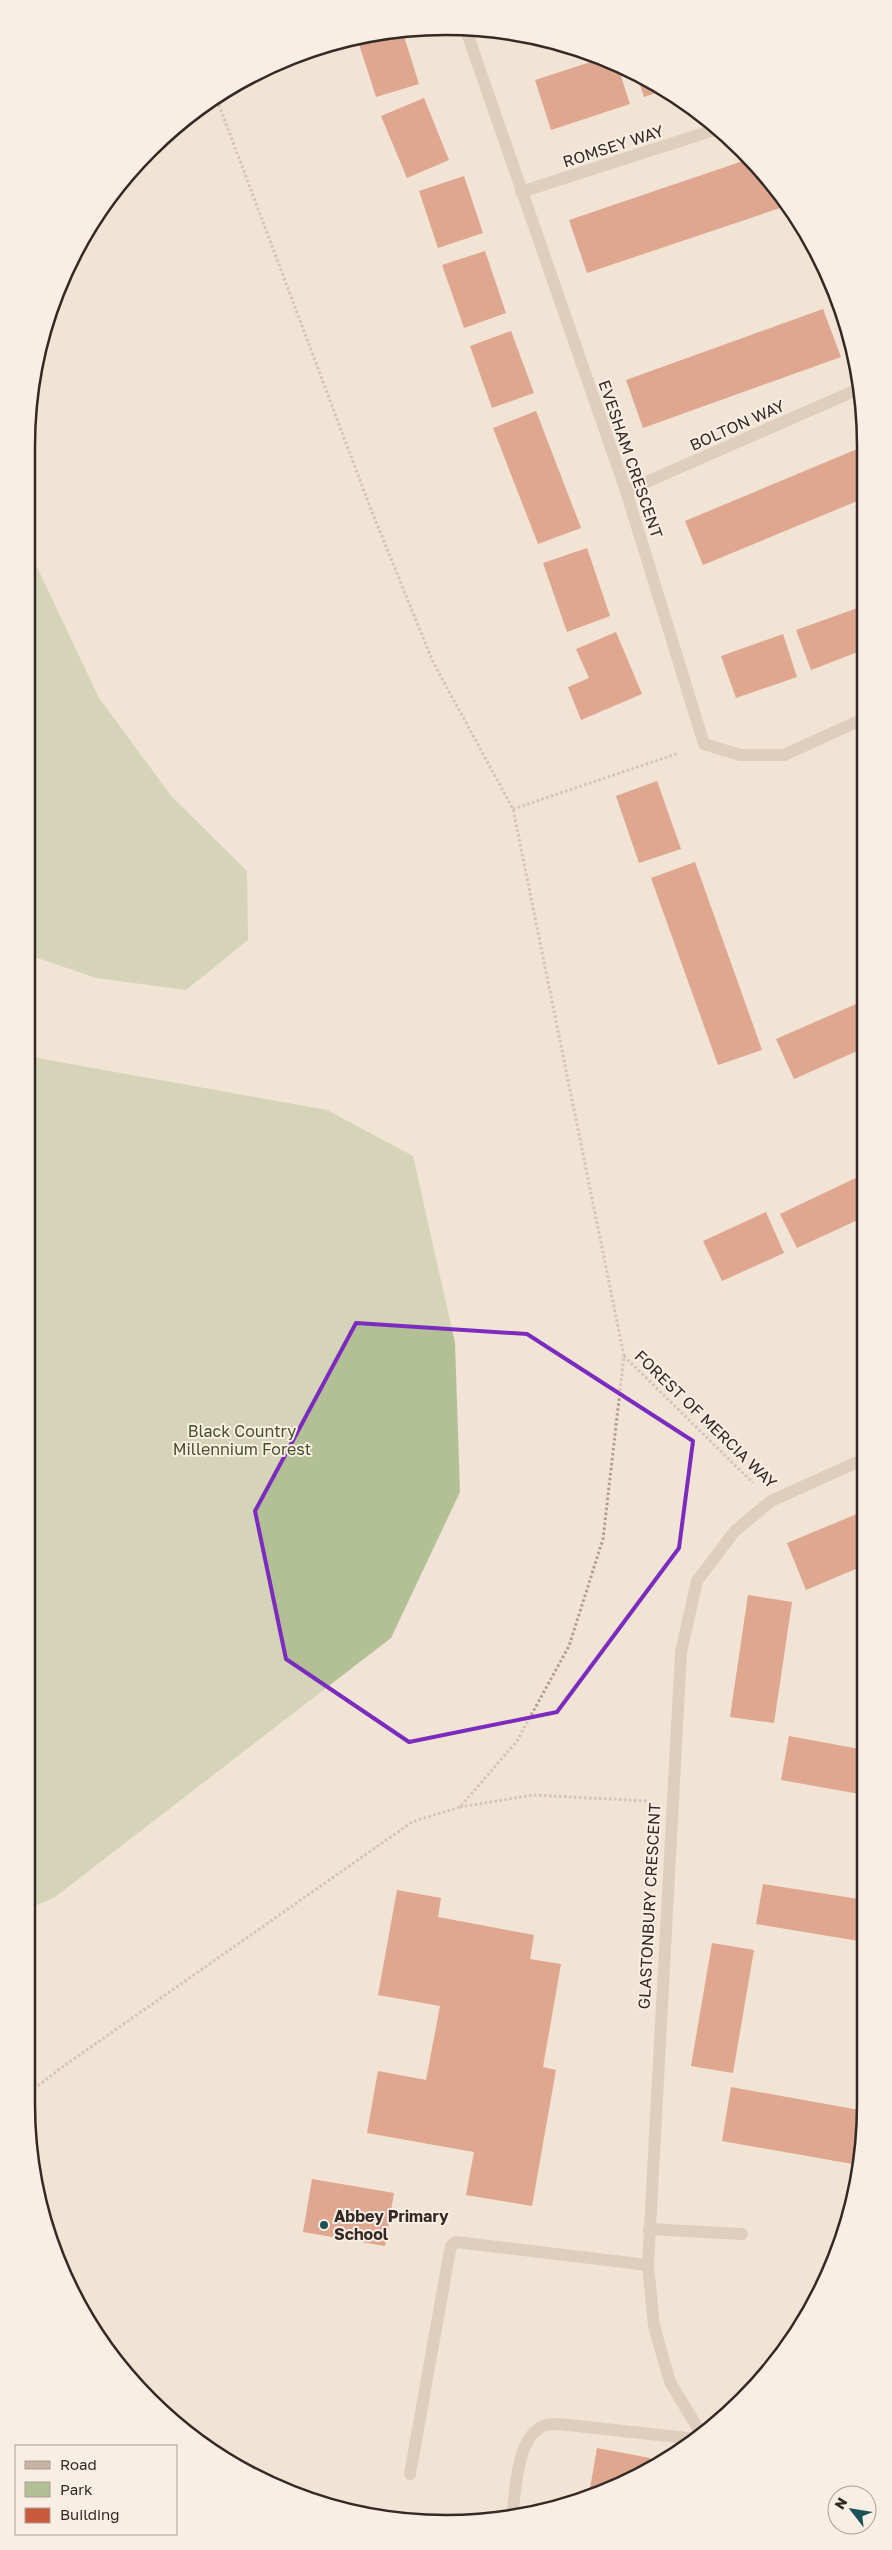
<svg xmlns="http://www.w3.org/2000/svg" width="892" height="2550" viewBox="0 0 892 2550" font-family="'Golos Text',sans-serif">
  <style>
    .green { fill: #b3c096 }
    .building { fill: #c95b3c }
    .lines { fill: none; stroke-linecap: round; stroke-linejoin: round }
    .path { stroke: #b59d8d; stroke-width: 3; stroke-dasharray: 2.5 2.5; stroke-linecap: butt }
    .lane { stroke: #c9b3a2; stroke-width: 12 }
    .street { stroke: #c9b3a2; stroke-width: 12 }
    .marked { fill: none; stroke: #7b2cbf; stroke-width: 4; stroke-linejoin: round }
    .poi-dot { fill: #1a5356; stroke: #f9eee3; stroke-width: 2 }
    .labels { text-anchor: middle; stroke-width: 4; stroke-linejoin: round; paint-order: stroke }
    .street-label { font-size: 16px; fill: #342925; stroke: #f9eee3 }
    .park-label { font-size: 16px; fill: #445228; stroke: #f9eee3 }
    .poi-label { font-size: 16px; font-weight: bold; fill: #342925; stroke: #f9eee3; text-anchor: start }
    .rim { fill: none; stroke: #342925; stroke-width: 2.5 }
  </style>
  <rect width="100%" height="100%" fill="#f1e4d6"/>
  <!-- green -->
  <g class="green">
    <polygon points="26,544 99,698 172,797 247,871 248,940 186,990 96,978 26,954"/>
    <polygon points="26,1056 327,1110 413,1156 455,1343 460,1492 391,1638 55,1897 26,1910"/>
  </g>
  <!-- building -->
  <g class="building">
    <polygon points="391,30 402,30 419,84 376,97 357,38"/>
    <polygon points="494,31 504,32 508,33 496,37"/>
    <polygon points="600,59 618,67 630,104 551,130 535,80"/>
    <polygon points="637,75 656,83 665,90 644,97"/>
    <polygon points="424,98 449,160 407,178 381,116"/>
    <polygon points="749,159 761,169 772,185 780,208 587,273 569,220"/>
    <polygon points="464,176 483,233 438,248 419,191"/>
    <polygon points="485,251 506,313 464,328 442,265"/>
    <polygon points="823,309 841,357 643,428 626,380"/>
    <polygon points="511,331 534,393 492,408 470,346"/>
    <polygon points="536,411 581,528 538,544 493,428"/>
    <polygon points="862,447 862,499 703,565 685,521"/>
    <polygon points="587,548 610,616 567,632 543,563"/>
    <polygon points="863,606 863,650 811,670 796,630"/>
    <polygon points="616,632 642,694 581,720 568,687 589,678 576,649"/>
    <polygon points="783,634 797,677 736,698 721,656"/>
    <polygon points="657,781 681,849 639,863 616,796"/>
    <polygon points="695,862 762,1050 718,1065 651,878"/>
    <polygon points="863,1001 864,1048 794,1079 776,1039"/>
    <polygon points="864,1174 864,1217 797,1248 780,1214"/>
    <polygon points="766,1212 784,1253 722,1281 703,1241"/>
    <polygon points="864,1511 865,1565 806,1590 787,1543"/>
    <polygon points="748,1595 792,1602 774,1723 730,1717"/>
    <polygon points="789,1736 865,1750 865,1795 781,1780"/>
    <polygon points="763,1884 865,1900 865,1942 756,1924"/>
    <polygon points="397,1890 441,1898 438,1917 534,1935 530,1959 561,1964 543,2067 556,2070 532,2206 466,2195 474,2152 367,2133 378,2071 426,2080 440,2006 378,1995"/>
    <polygon points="712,1943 754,1950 733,2073 691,2066"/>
    <polygon points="731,2087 865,2111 858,2165 722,2141"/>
    <polygon points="312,2179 394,2193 385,2246 303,2232"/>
    <polygon points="597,2448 650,2458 649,2467 589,2494"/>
  </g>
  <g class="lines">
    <!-- path -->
    <g class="path">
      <polyline points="513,809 679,753"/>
      <polyline points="624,1356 753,1483"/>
      <polyline points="460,1807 533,1795 648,1801"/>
      <polyline points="26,2095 61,2068 412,1822 460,1807 517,1741 569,1646 603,1539 624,1356 513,809 433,662 370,507 216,97"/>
    </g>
    <!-- lane -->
    <g class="lane">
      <polyline points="649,2229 742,2234"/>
      <polyline points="410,2474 448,2261 451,2246 456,2242 648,2265"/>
      <path d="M512 2516C516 2491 516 2438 543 2426 548 2424 554 2424 559 2424L696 2439"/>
    </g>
    <!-- street -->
    <g class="street">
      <polyline points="465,27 626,491 704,744 740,755 784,755 863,719"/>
      <polyline points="521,192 714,130"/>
      <polyline points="626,491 861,388"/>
      <polyline points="702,2435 670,2382 654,2326 648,2265 681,1652 697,1581 734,1532 771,1501 864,1459"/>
    </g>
  </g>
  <!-- marked area -->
  <path d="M0 0H892V2550H0ZM356 1323 527 1334 693 1441 679 1548 557 1712 409 1742 286 1659 255 1511Z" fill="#f1e4d6" fill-opacity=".55" fill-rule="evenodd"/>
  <path class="marked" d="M356 1323 527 1334 693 1441 679 1548 557 1712 409 1742 286 1659 255 1511Z"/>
  <!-- markers -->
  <circle class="poi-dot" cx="324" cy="2225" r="5"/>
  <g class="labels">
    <!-- street labels -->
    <g class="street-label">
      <text transform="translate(613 146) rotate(-18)" y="6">ROMSEY WAY</text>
      <text transform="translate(737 425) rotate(-24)" y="6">BOLTON WAY</text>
      <text transform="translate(631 459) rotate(71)" y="6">EVESHAM CRESCENT</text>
      <text transform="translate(706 1419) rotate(44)" y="6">FOREST OF MERCIA WAY</text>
      <text transform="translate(649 1906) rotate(-87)" y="6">GLASTONBURY CRESCENT</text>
    </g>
    <!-- park labels -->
    <g class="park-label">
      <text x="242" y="1437">Black Country<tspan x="242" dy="18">Millennium Forest</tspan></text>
    </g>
    <!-- poi labels -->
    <g class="poi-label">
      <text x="334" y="2222">Abbey Primary<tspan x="334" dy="18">School</tspan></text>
    </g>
  </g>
  <!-- crop -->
  <path d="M0 0H892V2550H0ZM446 35H446A411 411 0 0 1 857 446V2104A411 411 0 0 1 446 2515H446A411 411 0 0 1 35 2104V446A411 411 0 0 1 446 35Z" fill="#f9eee3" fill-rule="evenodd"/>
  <path class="rim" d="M446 35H446A411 411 0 0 1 857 446V2104A411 411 0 0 1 446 2515H446A411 411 0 0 1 35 2104V446A411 411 0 0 1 446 35Z"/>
  <!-- legend -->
  <rect x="15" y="2445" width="162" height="90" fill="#f9eee3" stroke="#aa9f97"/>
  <rect x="25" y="2461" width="25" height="8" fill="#c9b3a2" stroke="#aa9f97"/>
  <text x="60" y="2470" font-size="15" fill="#342925">Road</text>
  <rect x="25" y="2482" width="25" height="15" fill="#b3c096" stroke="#aa9f97"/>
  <text x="60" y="2495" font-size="15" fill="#342925">Park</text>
  <rect x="25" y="2508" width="25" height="15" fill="#c95b3c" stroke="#aa9f97"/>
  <text x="60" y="2520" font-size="15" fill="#342925">Building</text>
  <!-- north arrow -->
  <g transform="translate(852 2510) rotate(301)"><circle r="24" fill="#f9eee3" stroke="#aa9f97"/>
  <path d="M0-4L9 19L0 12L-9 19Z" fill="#1a5356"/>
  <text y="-8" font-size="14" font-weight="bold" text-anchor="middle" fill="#342925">N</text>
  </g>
</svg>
